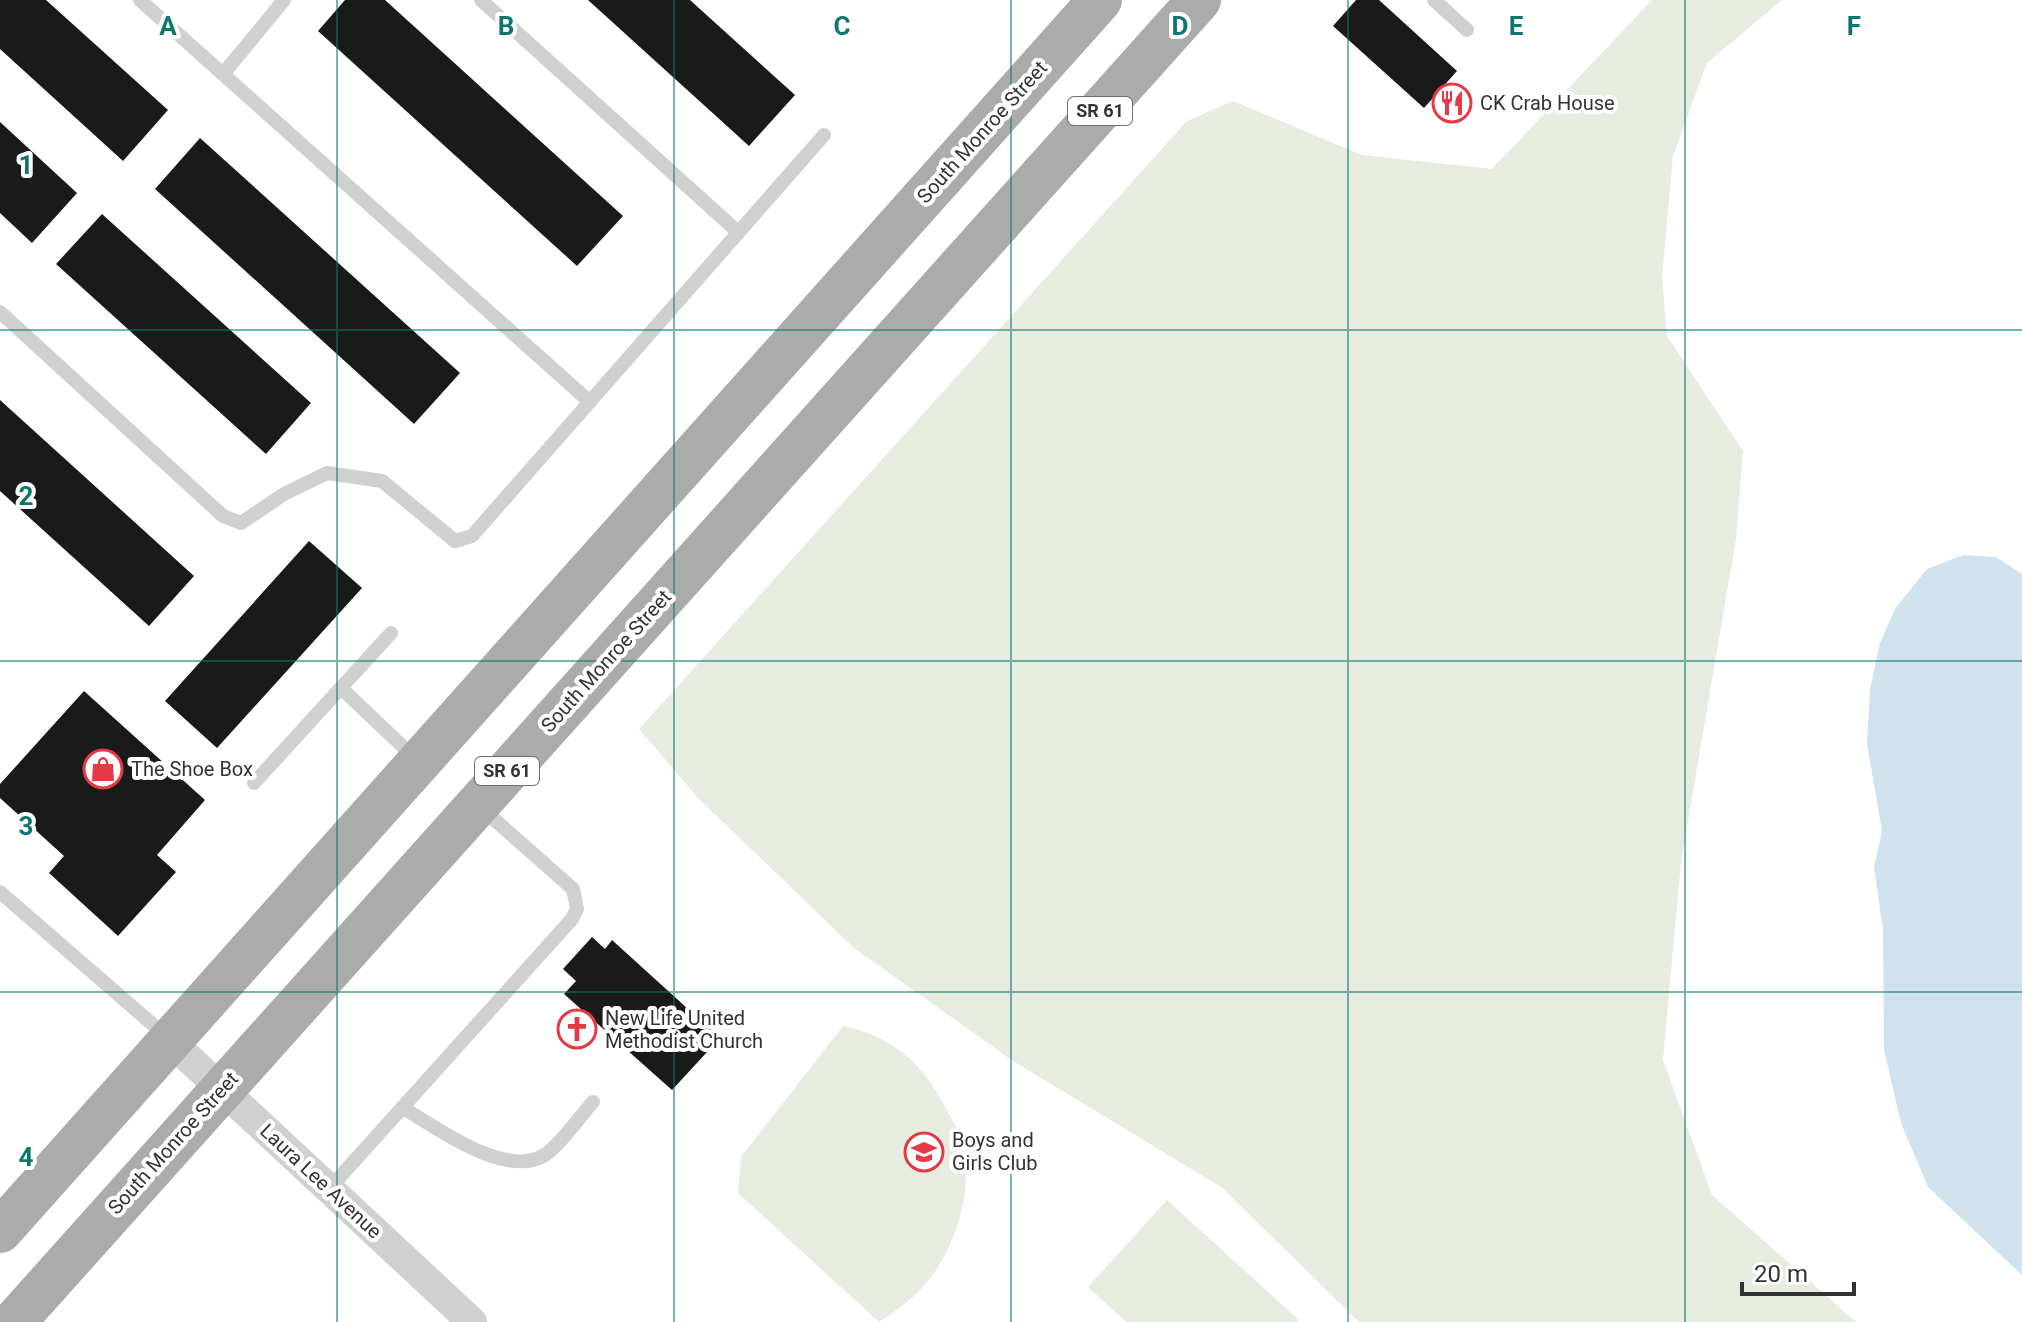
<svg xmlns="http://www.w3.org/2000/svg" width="2022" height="1322" viewBox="0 0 2022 1322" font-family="Roboto,sans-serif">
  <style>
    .green { fill: #e6ecdf }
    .water { fill: #cfe2ee }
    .building { fill: #1a1a1a }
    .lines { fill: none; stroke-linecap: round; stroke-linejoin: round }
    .service { stroke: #d0d0d0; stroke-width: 14 }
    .minor { stroke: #d0d0d0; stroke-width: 30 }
    .primary { stroke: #ababab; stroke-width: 44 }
    .grid { fill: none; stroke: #0f766e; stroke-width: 2; stroke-opacity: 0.55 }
    .labels { text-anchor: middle; stroke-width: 8; stroke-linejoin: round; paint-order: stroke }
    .shield { fill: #fff; stroke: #707070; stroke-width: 2 }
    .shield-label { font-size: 18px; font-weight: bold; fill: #333 }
    .poi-label { font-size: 20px; fill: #333; stroke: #fff; text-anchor: start }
    .street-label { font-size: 20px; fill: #333; stroke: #fff }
    .grid-label { font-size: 26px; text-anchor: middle; font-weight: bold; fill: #0f766e; stroke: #fff; stroke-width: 8; stroke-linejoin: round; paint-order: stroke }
  </style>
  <rect width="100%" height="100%" fill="#fff"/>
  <!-- green -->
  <g class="green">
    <polygon points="1652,0 1782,0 1707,63 1673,156 1662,277 1667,336 1743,451 1736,539 1681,862 1663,1060 1712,1195 1856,1322 1359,1322 1221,1187 1013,1061 854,948 699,799 639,729 1187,121 1233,101 1362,155 1492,169"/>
    <path d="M843 1026C889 1036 919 1059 942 1101 947 1112 955 1122 959 1134 978 1181 956 1252 922 1288 909 1302 894 1312 879 1322L738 1193 741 1157Z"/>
    <polygon points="1167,1200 1299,1320 1297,1322 1126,1322 1088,1287"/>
  </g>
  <!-- water -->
  <polygon class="water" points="1963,555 1996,557 2022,574 2022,1275 1928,1187 1901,1123 1884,1050 1883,930 1874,867 1882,831 1867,744 1870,689 1880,643 1895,609 1927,569"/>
  <!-- building -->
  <g class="building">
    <polygon points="0,0 46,0 168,110 123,161 0,49"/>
    <polygon points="345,0 385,0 623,216 577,266 318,31"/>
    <polygon points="588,0 690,0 795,95 749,146"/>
    <polygon points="1356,0 1379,0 1457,71 1424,108 1333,26"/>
    <polygon points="0,122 77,193 32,243 0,213"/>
    <polygon points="200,138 460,373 414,424 155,189"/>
    <polygon points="102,214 311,403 266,454 56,264"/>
    <polygon points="0,400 194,576 149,626 0,491"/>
    <polygon points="309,541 362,588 217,748 165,701"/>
    <polygon points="84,691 205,800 157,855 176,872 118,936 49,873 64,856 0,798 0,784"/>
    <polygon points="592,937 605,949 612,940 720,1038 672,1090 564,994 576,981 563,969"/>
  </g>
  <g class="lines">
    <!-- service -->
    <g class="service">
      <polyline points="140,0 590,402"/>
      <polyline points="481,0 738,232"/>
      <polyline points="1434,0 1467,30"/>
      <polyline points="223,74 284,0"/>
      <polyline points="0,312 223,516 241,523 284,494 327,473 382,481 455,541 472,536 824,135"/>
      <polyline points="341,688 416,759"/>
      <polyline points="254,783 391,633"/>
      <polyline points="0,892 166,1036"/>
      <path d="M403 1108C436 1127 503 1178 543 1156 558 1148 581 1115 593 1102"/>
      <polyline points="329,1189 572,919 577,909 573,889 480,807"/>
    </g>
    <!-- minor -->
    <polyline class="minor" points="169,1040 472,1322"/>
    <!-- primary -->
    <g class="primary">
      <polyline points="0,1231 1100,0"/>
      <polyline points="14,1322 1199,0"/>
    </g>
  </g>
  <!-- grid -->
  <path class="grid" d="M337 0V1322M674 0V1322M1011 0V1322M1348 0V1322M1685 0V1322M0 330H2022M0 661H2022M0 992H2022"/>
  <!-- icons -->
  <defs>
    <symbol id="restaurant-ring" viewBox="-11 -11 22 22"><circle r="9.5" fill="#fff" stroke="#e63946" stroke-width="1.5"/><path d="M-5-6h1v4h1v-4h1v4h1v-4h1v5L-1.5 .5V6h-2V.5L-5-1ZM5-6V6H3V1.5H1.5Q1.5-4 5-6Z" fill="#e63946"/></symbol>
    <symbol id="shop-ring" viewBox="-11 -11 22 22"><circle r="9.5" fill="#fff" stroke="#e63946" stroke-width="1.5"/><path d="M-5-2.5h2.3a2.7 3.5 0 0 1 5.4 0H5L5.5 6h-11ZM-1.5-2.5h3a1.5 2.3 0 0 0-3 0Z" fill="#e63946"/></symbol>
    <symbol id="church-ring" viewBox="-11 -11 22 22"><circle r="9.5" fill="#fff" stroke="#e63946" stroke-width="1.5"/><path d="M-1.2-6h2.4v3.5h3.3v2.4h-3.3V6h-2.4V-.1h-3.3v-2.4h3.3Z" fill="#e63946"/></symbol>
    <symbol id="school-ring" viewBox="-11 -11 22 22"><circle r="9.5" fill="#fff" stroke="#e63946" stroke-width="1.5"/><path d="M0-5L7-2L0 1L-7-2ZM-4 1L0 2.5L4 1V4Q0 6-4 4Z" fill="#e63946"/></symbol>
  </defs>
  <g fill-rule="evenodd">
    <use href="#restaurant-ring" x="1430" y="81" width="44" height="44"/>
    <use href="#shop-ring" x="81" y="747" width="44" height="44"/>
    <use href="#church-ring" x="555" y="1007" width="44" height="44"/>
    <use href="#school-ring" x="902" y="1130" width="44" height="44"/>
  </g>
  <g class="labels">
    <!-- shield labels -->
    <g class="shield">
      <rect x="1068" y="97" width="64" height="28" rx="6"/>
      <rect x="475" y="757" width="64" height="28" rx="6"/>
    </g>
    <g class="shield-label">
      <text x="1100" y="117">SR 61</text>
      <text x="507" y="777">SR 61</text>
    </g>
    <!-- poi labels -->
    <g class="poi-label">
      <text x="1480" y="110">CK Crab House</text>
      <text x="131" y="776">The Shoe Box</text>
      <text x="605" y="1025">New Life United<tspan x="605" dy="23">Methodist Church</tspan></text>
      <text x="952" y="1147">Boys and<tspan x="952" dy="23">Girls Club</tspan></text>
    </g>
    <!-- street labels -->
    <g class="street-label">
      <text transform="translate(982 132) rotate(-48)" y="7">South Monroe Street</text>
      <text transform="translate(606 661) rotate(-48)" y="7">South Monroe Street</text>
      <text transform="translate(173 1143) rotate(-48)" y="7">South Monroe Street</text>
      <text transform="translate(321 1181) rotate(43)" y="7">Laura Lee Avenue</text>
    </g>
  </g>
  <g class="grid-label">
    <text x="168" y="35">A</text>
    <text x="506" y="35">B</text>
    <text x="842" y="35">C</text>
    <text x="1180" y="35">D</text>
    <text x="1516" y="35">E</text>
    <text x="1854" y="35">F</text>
    <text x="26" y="174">1</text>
    <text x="26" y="505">2</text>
    <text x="26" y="835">3</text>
    <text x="26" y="1166">4</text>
  </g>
  <!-- scale -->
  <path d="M1742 1282v12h112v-12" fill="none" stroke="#333333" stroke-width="4"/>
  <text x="1754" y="1282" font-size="24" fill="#333333" stroke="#ffffff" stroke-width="6" paint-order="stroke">20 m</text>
</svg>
